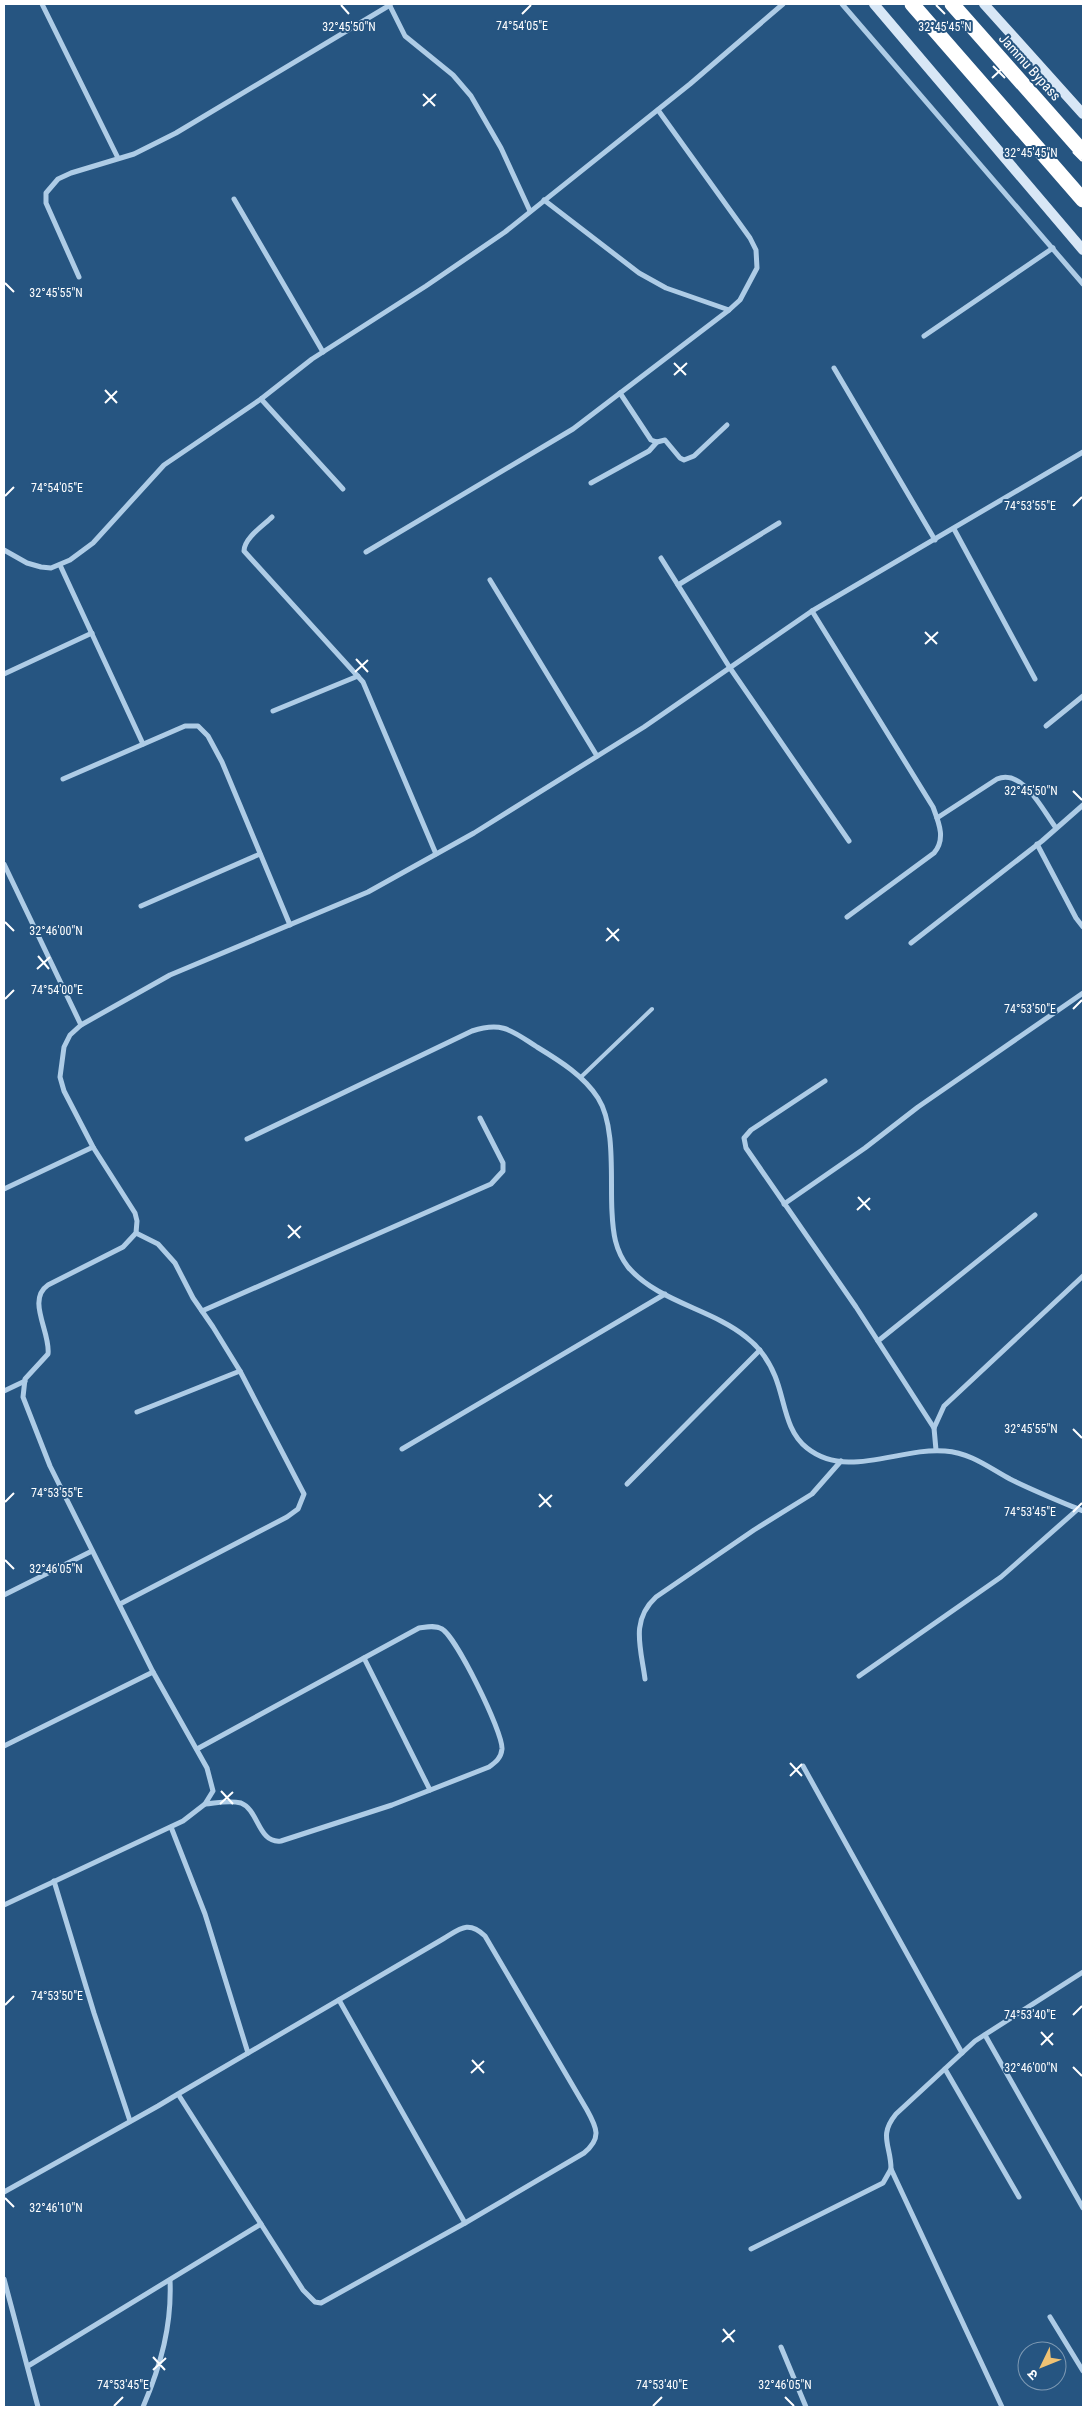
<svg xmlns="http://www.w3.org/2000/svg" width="1087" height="2411" viewBox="0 0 1087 2411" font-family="'Roboto Condensed','Noto Sans Devanagari',sans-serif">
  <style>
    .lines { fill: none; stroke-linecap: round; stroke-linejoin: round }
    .lane { stroke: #aecce6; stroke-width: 4 }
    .street { stroke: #aecce6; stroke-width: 5 }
    .secondary { stroke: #d8e7f6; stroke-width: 10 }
    .highway { stroke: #fff; stroke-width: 15 }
    .ticks { fill: none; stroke: #fff; stroke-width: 2 }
    .labels { text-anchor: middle; stroke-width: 4; stroke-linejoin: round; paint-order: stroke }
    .street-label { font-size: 14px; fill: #fff; stroke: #265581 }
    .ticks-label { font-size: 12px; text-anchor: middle; fill: #fff; stroke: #265581; stroke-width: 4; stroke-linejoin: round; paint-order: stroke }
  </style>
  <rect width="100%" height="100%" fill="#265581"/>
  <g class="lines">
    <!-- lane -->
    <polyline class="lane" points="581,1077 652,1009"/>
    <!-- street -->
    <g class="street">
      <polyline points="42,4 118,158"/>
      <polyline points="389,4 405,36 453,75 471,96 501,148 530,211"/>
      <polyline points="842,4 1083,284"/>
      <polyline points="234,199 323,352"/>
      <polyline points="544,200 639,273 666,288 729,310"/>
      <polyline points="79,277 46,203 46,193 58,179 71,173 134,154 176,133 390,5"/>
      <polyline points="924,336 1053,248"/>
      <polyline points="834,368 935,540"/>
      <polyline points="620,393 651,440 657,442 665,440 680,458 684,460 694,456 727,425"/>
      <polyline points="261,399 343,489"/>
      <polyline points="591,483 649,451 657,442"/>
      <path d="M272 517C264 525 244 538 244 551L363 682 436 854"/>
      <polyline points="954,529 1035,679"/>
      <polyline points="4,550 27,563 41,567 51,568 70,560 93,543 164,465 261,399 312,359 426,286 505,232 690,84 783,4"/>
      <polyline points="366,552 573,429 729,310 740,300 757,268 756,250 750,238 658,110"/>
      <polyline points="661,558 730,668 849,841"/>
      <polyline points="60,565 143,744"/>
      <polyline points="490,580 597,756"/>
      <polyline points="678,585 779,523"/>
      <path d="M812 611 933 807C939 823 946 839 934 853L847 917"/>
      <polyline points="4,674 92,633"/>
      <polyline points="273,711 358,676"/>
      <polyline points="1046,726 1083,696"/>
      <polyline points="63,779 185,726 198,726 208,736 222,762 290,925"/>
      <path d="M937 818 997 779C1023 768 1043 811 1056 828"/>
      <polyline points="1037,844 1076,918 1083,927"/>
      <polyline points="4,864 81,1025"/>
      <polyline points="141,906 260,854"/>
      <polyline points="911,943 1042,841 1083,805"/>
      <polyline points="825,1081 751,1130 744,1138 746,1148 856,1307 934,1428"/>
      <path d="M247 1139 472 1031C503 1021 512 1031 537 1047 560 1061 584 1076 598 1098 616 1126 610 1180 612 1212 613 1233 615 1250 628 1267 658 1302 712 1309 746 1337 759 1347 769 1361 775 1376 785 1400 785 1431 807 1448 847 1480 900 1447 945 1451 971 1453 988 1467 1010 1479 1034 1491 1059 1501 1083 1511"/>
      <polyline points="4,1189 93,1147"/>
      <polyline points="784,1204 865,1148 918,1107 1083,993"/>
      <polyline points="202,1311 491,1184 503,1171 503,1163 480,1118"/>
      <polyline points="878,1341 1035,1215"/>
      <polyline points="4,1391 25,1381"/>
      <polyline points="137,1412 240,1371"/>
      <polyline points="402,1449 665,1294"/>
      <polyline points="936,1450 934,1428 944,1406 1083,1276"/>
      <polyline points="627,1484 760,1350"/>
      <polyline points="4,1595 92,1551"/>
      <polyline points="120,1604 287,1517 298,1509 304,1494 240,1371 213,1327 193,1298 175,1263 158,1244 136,1233"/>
      <polyline points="364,1658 430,1790"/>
      <polyline points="859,1676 1001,1577 1078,1509"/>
      <path d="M645 1679C641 1648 630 1621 656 1597L754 1530 812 1494 841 1461"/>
      <polyline points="4,1746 153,1672"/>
      <path d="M197 1749 419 1628C427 1627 435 1625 442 1629 456 1637 503 1732 502 1749 501 1758 496 1762 489 1767L392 1805 281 1841C258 1844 259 1810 241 1803 229 1800 217 1803 205 1804"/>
      <polyline points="803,1766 962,2053"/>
      <polyline points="171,1827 205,1914 248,2053"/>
      <polyline points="54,1881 94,2013 130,2121"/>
      <path d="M4 1905 183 1821 205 1804 213 1791 207 1768 153 1672 50 1466 23 1397 25 1379 48 1354C51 1333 26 1300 48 1285L123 1247 136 1233 137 1221 135 1213 93 1147 64 1091 60 1077 64 1047 70 1035 81 1025 170 975 368 892 474 833 644 727 812 611 1083 452"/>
      <polyline points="339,2000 465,2223"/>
      <polyline points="985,2035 1083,2208"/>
      <polyline points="945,2069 1019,2197"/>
      <polyline points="891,2169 1002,2407"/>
      <path d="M4 2192 158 2106 178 2094 443 1939C460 1929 468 1920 485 1936L587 2110C597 2128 602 2138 584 2153L465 2223 321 2303 315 2302 303 2290 178 2094"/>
      <path d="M751 2249 883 2183 891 2169C891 2145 878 2136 896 2114L975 2041 1083 1972"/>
      <polyline points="4,2279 38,2407"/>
      <polyline points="1050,2317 1083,2371"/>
      <polyline points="781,2347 806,2407"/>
      <polyline points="28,2366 261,2224"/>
      <path d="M143 2407C161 2365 172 2325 170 2280"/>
    </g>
    <!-- secondary -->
    <g class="secondary">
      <polyline points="874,4 1083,250"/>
      <polyline points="984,4 1083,114"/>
    </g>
    <!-- highway -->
    <g class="highway">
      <polyline points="912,4 1083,200"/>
      <polyline points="952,4 1083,152"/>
    </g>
  </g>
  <!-- ticks -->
  <path class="ticks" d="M341 5 349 14M936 5 945 14M522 14 531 5M993 66 1005 78M992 78 1005 66M423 94 435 106M423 106 436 94M1073 152 1082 161M5 283 14 292M674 363 686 375M674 375 687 363M105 390 117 403M105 403 117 391M5 496 14 487M1073 506 1082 497M925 632 937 644M925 644 938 632M356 659 368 672M355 672 368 660M1073 791 1082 800M5 922 14 931M607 928 619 941M606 941 619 929M38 956 49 969M37 969 50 957M5 999 14 990M1073 1009 1082 1000M858 1197 870 1210M857 1210 870 1198M288 1225 300 1238M288 1238 301 1226M1073 1429 1082 1438M539 1494 551 1507M5 1502 14 1493M539 1507 552 1495M1073 1512 1082 1503M5 1560 14 1569M790 1763 802 1776M790 1776 802 1764M221 1791 233 1804M220 1804 233 1792M5 2005 14 1996M1073 2015 1082 2006M1041 2032 1053 2045M1041 2045 1053 2033M472 2060 484 2073M1073 2067 1082 2076M471 2073 484 2061M5 2198 14 2207M723 2329 734 2342M722 2342 735 2330M153 2357 165 2370M153 2370 166 2358M785 2397 794 2406M114 2406 123 2397M653 2406 662 2397"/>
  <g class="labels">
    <!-- street labels -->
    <g class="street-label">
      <text transform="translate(1030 67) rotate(48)" y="5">Jammu Bypass</text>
    </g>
  </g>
  <g class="ticks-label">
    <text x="522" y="30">74°54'05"E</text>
    <text x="349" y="31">32°45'50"N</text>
    <text x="945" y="31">32°45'45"N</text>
    <text x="1031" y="157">32°45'45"N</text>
    <text x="56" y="297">32°45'55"N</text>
    <text x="57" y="492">74°54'05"E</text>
    <text x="1030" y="510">74°53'55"E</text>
    <text x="1031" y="795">32°45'50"N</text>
    <text x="56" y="935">32°46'00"N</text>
    <text x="57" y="994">74°54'00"E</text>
    <text x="1030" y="1013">74°53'50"E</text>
    <text x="1031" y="1433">32°45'55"N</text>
    <text x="57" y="1497">74°53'55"E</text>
    <text x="1030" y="1516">74°53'45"E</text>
    <text x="56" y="1573">32°46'05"N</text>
    <text x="57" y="2000">74°53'50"E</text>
    <text x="1030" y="2019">74°53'40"E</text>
    <text x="1031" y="2072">32°46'00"N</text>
    <text x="56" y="2212">32°46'10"N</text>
    <text x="785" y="2389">32°46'05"N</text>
    <text x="123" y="2389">74°53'45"E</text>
    <text x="662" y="2389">74°53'40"E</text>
  </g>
  <!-- border -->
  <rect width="1087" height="2411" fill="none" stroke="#ffffff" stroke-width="10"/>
  <!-- north arrow -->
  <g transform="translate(1042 2366) rotate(227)"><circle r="24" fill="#265581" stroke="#7d99b3"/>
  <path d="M0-4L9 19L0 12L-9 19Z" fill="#efc274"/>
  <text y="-8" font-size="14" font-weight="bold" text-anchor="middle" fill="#ffffff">उ</text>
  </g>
</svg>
